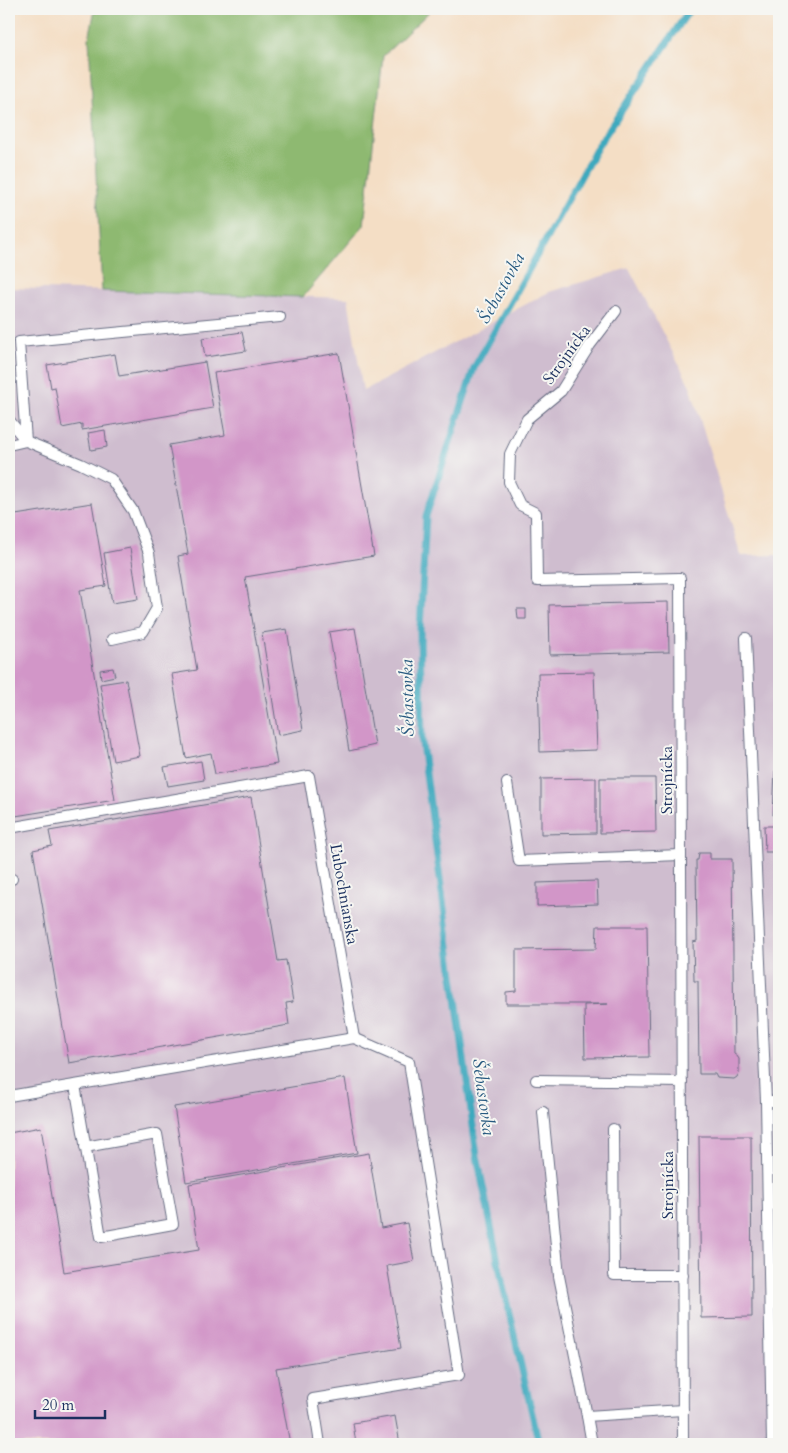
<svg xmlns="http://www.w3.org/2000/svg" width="788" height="1453" viewBox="0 0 788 1453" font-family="Cardo,serif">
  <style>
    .industrial { fill: #cfbdcf }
    .forest { fill: #8eb971; stroke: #547468 }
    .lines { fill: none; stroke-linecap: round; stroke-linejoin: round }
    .stream { stroke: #3ea9be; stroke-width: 7 }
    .building { fill: #d296c8 }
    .lane-casing { stroke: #676c82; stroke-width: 12 }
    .lane { stroke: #fff; stroke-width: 10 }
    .labels { text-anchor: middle; stroke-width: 4; stroke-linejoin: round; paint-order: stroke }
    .street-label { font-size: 16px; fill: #1b2f5e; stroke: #f6f6f2 }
    .water-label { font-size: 18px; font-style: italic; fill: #275a80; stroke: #f6f6f2 }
  </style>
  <rect width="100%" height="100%" fill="#f6f6f2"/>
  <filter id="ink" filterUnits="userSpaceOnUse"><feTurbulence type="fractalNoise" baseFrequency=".02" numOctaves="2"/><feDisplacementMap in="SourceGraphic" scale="10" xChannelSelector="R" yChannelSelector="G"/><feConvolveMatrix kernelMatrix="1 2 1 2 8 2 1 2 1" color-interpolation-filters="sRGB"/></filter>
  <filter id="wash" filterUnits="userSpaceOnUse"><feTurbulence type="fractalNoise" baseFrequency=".0096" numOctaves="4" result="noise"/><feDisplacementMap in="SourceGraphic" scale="20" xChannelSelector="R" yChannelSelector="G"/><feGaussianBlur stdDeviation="1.12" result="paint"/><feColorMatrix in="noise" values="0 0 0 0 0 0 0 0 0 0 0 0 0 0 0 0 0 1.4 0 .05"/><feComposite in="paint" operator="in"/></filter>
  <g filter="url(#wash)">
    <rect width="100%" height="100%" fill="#f4dec5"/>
    <!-- industrial -->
    <polygon class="industrial" points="629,268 690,386 741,556 779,555 779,1444 9,1444 9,288 348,298 363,391 549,292"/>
    <!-- forest -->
    <polygon class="forest" points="95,9 432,9 383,56 364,225 303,297 102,291 89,39"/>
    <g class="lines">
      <!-- stream -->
      <polyline class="stream" points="539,1444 503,1286 477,1156 422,743 420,629 426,516 474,368 599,144 690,9"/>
    </g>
    <g id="blocks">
      <!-- building -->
      <g class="building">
        <polygon points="242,332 246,351 205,357 202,338"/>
        <polygon points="339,353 374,556 245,577 277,764 215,774 211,753 186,758 172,674 197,670 178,556 188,554 169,445 225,435 214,373"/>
        <polygon points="115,354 119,376 205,362 213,408 82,430 82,424 62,428 55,387 51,388 47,365"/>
        <polygon points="105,430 107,447 91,450 88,433"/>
        <polygon points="92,503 106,586 80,590 115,800 9,817 9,516"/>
        <polygon points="130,548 138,599 112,603 104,553"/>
        <polygon points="668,602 669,652 550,655 549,605"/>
        <polygon points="517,609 526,609 526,619 518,619"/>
        <polygon points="355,628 375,745 349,751 329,632"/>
        <polygon points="287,629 303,730 278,735 262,633"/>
        <polygon points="113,668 115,676 101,679 100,670"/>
        <polygon points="594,672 597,750 540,752 538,673"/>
        <polygon points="126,680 140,756 113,761 100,684"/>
        <polygon points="201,761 204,780 168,786 164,767"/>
        <polygon points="775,771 779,771 779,815 773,815"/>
        <polygon points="596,778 596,833 541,834 541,779"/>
        <polygon points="600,778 655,778 656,832 600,833"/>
        <polygon points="251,797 278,961 286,960 293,1002 286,1003 289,1025 69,1063 33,850 52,846 49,831"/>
        <polygon points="764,826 779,826 779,852 765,852"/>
        <polygon points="699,853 710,853 710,859 732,859 734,1054 737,1056 739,1059 739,1073 737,1077 734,1079 717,1078 715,1074 699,1074 698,981 694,981 693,942 697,941 696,860 698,860"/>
        <polygon points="597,881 598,904 537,906 537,883"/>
        <polygon points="597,926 647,926 649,1057 585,1058 584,1005 608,1004 506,1004 506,992 516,991 516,950 596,949"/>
        <polygon points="345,1078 357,1153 186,1182 174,1107"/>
        <polygon points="41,1127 64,1272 199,1250 189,1184 369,1153 381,1228 407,1223 414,1261 387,1266 401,1348 276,1368 290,1444 9,1444 9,1133"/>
        <polygon points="699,1136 751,1136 752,1317 701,1318"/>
        <polygon points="395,1416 400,1444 356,1444 353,1423"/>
      </g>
    </g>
  </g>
  <g filter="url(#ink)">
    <use href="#blocks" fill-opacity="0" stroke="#676c82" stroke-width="1"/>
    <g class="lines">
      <defs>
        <g id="lane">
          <polyline points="616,311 590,345 561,391 527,419 510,454 509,482 520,505 536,513 537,581 680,578 683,1444"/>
          <polyline points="9,420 26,441 81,464 111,479 133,511 149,553 157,608 143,632 112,639"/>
          <polyline points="9,445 26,441 19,342 280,317"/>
          <polyline points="746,638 766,1101 779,1101"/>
          <polyline points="507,783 519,861 681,855"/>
          <polyline points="9,828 309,776 354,1038"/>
          <polyline points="9,879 12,879"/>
          <polyline points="536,1080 682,1082"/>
          <polyline points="75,1085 101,1237 173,1224 157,1134 85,1147"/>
          <polyline points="9,1096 354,1038"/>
          <polyline points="766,1101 772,1444"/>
          <polyline points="543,1112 559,1276 587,1416"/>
          <polyline points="613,1129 614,1275 683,1275"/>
          <polyline points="320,1444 313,1399 459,1375 409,1062 354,1038"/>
          <polyline points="592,1444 587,1416 683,1410"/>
        </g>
      </defs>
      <!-- lane casing -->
      <use href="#lane" class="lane-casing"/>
      <!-- lane -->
      <use href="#lane" class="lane"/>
    </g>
  </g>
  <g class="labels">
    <!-- street labels -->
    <g class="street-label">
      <text transform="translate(566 354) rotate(-54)" y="6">Strojnícka</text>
      <text transform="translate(666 780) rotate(-90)" y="6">Strojnícka</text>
      <text transform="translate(345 894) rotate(80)" y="6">Ľubochnianska</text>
      <text transform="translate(667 1185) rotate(-90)" y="6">Strojnícka</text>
    </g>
    <!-- water labels -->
    <g class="water-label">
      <text transform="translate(501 288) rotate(-61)" y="6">Šebastovka</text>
      <text transform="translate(407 698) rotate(-91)" y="6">Šebastovka</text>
      <text transform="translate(484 1097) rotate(82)" y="6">Šebastovka</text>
    </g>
  </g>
  <!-- margin -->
  <rect width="788" height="1453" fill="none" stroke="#f6f6f2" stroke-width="30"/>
  <!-- scale -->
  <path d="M35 1410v8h70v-8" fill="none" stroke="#1b2f5e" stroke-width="2.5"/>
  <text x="42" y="1410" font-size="15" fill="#1b2f5e" stroke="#f6f6f2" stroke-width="4" paint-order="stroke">20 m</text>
</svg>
